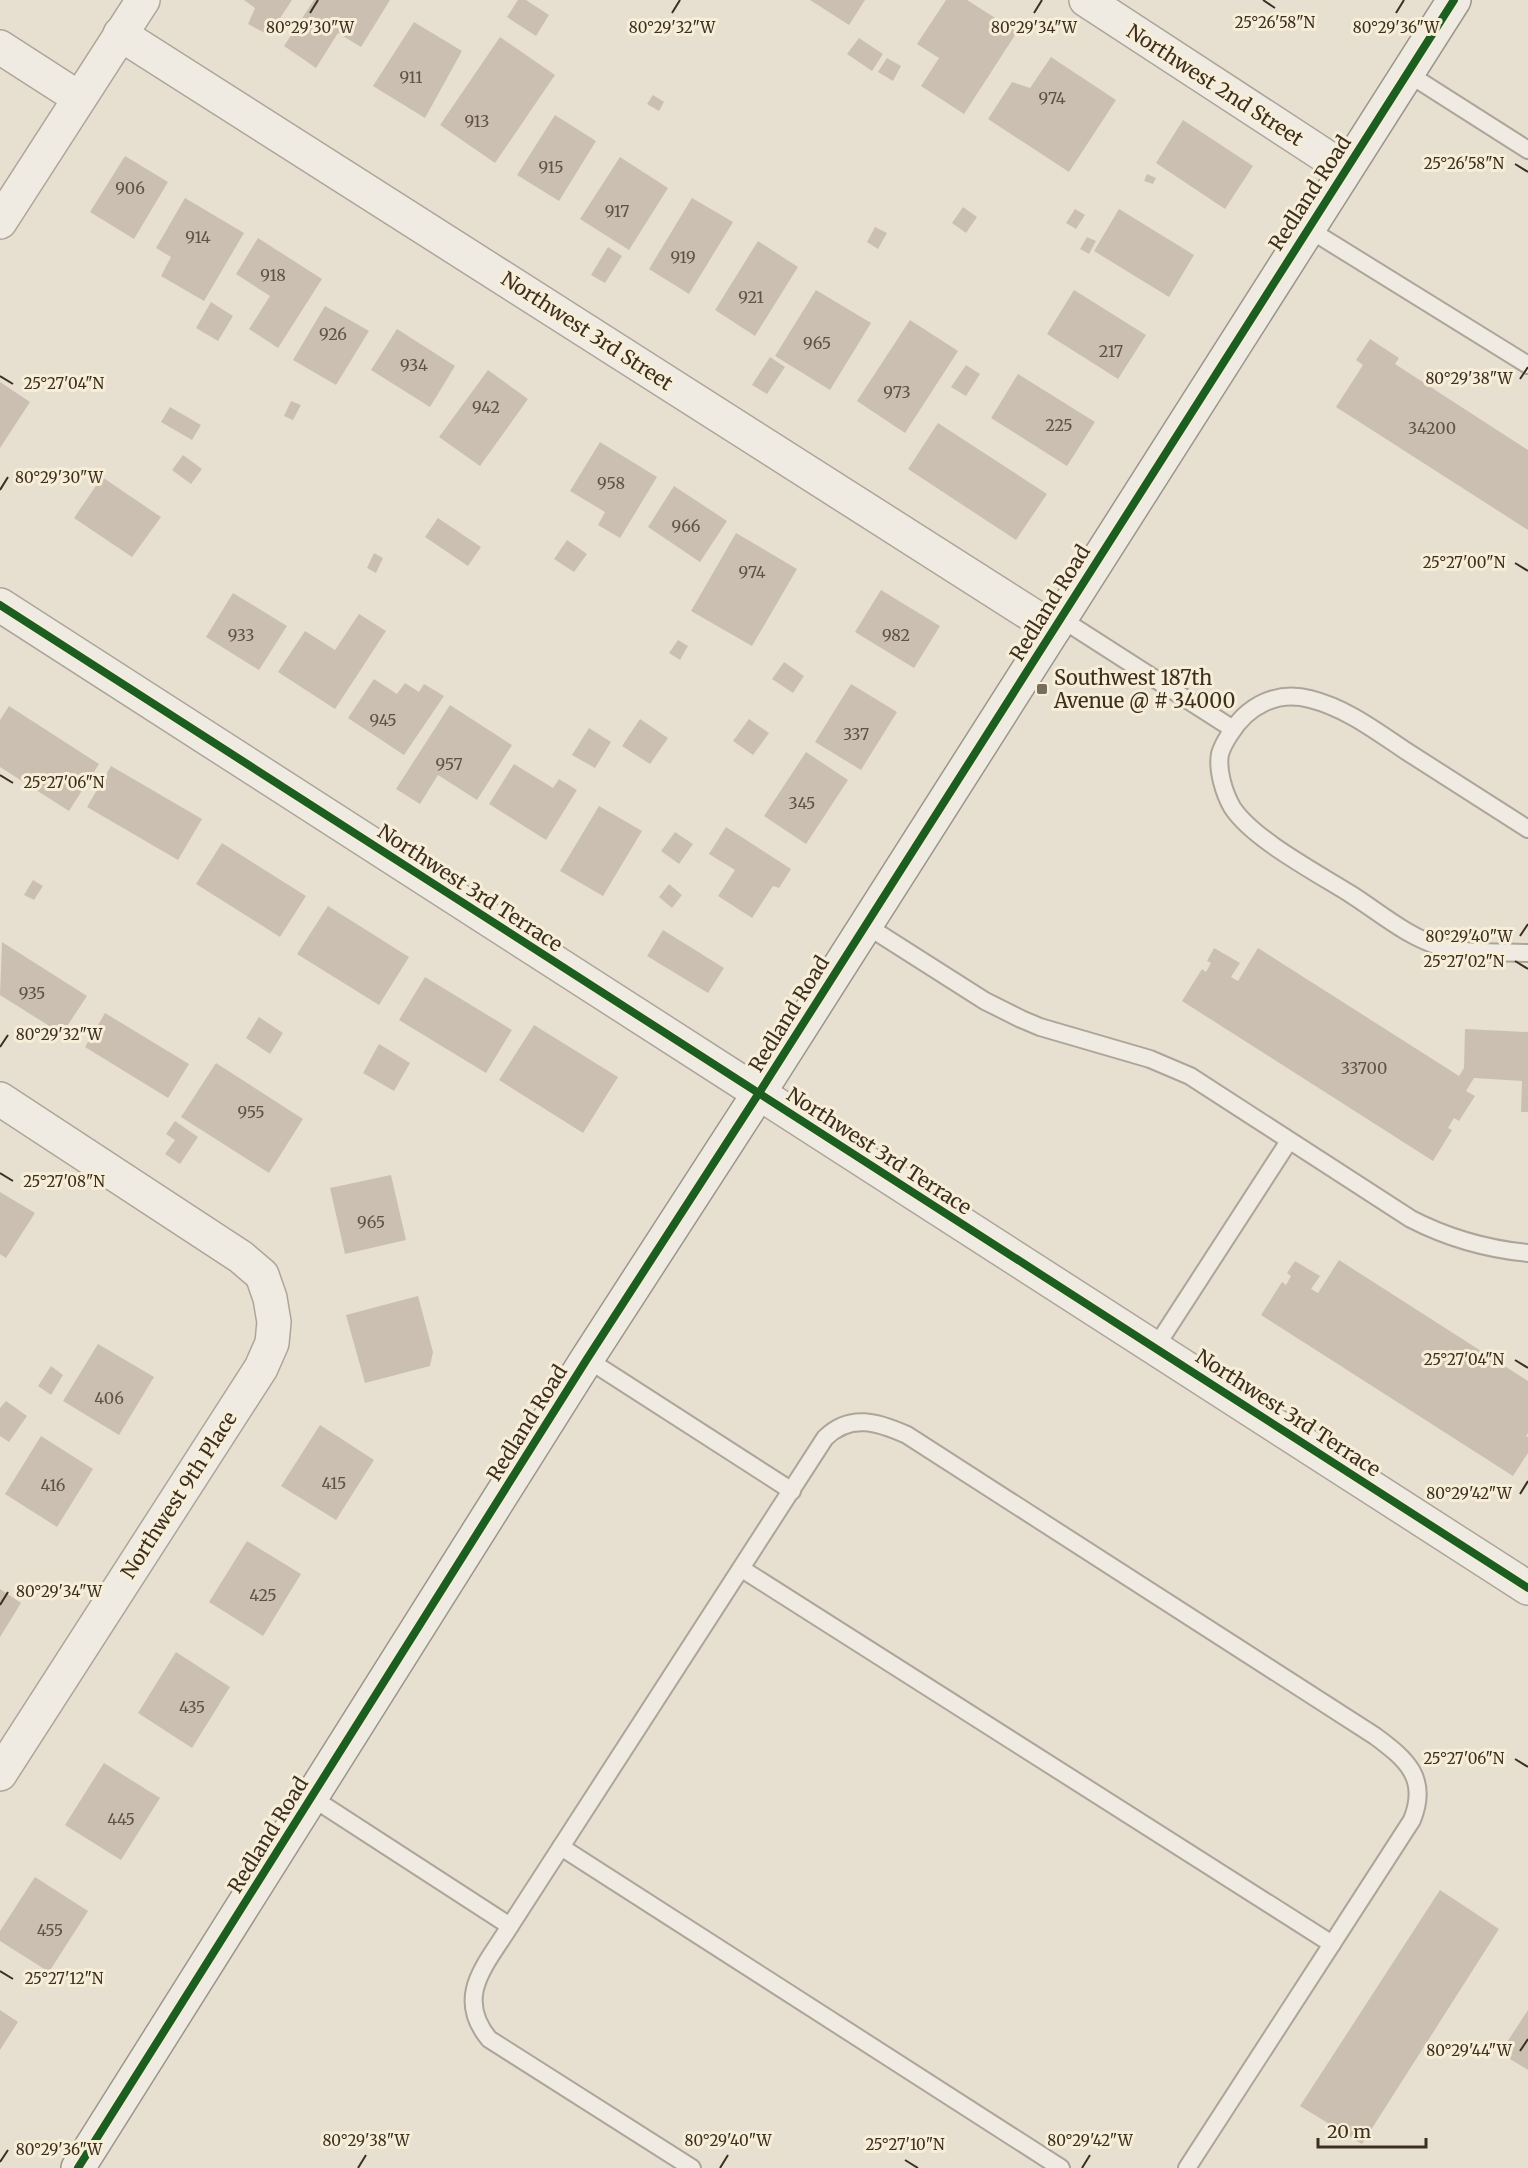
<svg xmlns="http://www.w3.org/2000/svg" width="1528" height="2168" viewBox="0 0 1528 2168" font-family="Merriweather,serif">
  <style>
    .building { fill: #cbbfb2 }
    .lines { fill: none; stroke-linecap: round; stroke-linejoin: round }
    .lane-casing { stroke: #ada599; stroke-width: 20 }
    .street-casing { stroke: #ada599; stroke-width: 36 }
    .secondary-casing { stroke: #9c958a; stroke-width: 36 }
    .lane { stroke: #efebe3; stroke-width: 16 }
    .street { stroke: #efebe3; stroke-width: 33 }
    .secondary { stroke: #efebe3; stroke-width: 33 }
    .cycleway-casing { stroke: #f7eed8; stroke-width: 11 }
    .cycleway { stroke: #1b5e20; stroke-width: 8 }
    .ticks { fill: none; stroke: #3d2e20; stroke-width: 2 }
    .poi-dot { fill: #786c5e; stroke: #f7eed8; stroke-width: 2 }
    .labels { text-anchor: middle; stroke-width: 6; stroke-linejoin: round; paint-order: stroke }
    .number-label { font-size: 16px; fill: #605244 }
    .street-label { font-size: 20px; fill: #3d2e20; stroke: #f7eed8 }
    .poi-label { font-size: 20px; fill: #3d2e20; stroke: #f7eed8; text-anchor: start }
    .ticks-label { font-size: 15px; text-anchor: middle; fill: #3d2e20; stroke: #f7eed8; stroke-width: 6; stroke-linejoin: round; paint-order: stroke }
  </style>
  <rect width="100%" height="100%" fill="#e7e0d1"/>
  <!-- building -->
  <g class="building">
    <polygon points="244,0 292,0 269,35 248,24 255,8"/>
    <polygon points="314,0 390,0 361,47 338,33 316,68 284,46"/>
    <polygon points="518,0 526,0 549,15 536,36 507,17"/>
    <polygon points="810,0 865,0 849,25"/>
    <polygon points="946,0 967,0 1017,32 964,114 921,86 939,58 917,44"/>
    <polygon points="414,22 462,51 425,118 373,86"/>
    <polygon points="500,37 555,75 495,163 440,125"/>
    <polygon points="859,38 883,54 872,71 847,54"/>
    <polygon points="1051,57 1116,100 1069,172 988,119 1012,82 1030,88"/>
    <polygon points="887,58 901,66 893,81 878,72"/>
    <polygon points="653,95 664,102 659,111 647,104"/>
    <polygon points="555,115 596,141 559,201 517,175"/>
    <polygon points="1183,120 1253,166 1225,209 1156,163"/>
    <polygon points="125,156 168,182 134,239 90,212"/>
    <polygon points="620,157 668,188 629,250 580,219"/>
    <polygon points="1147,174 1156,178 1153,184 1144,181"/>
    <polygon points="185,198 244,233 204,301 161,276 171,257 156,248"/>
    <polygon points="692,198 733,222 689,294 649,269"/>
    <polygon points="963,207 977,217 966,233 952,223"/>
    <polygon points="1075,209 1085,215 1076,229 1066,223"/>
    <polygon points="1119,209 1194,255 1169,297 1094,251"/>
    <polygon points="875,227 887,233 878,249 867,242"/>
    <polygon points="1087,237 1096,241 1089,254 1080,249"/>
    <polygon points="258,238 322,279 278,348 249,329 270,296 236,274"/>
    <polygon points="758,241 798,267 755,336 715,310"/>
    <polygon points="608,247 622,256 605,283 591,275"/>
    <polygon points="816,290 871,323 830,390 775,356"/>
    <polygon points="1074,290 1146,335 1118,379 1047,334"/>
    <polygon points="211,302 233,316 218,341 196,328"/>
    <polygon points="325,306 369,331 336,385 293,360"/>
    <polygon points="910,320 958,351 905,433 857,401"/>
    <polygon points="397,329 455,366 430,407 371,370"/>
    <polygon points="1370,339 1399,358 1395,364 1528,450 1528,530 1336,407 1363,365 1356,360"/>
    <polygon points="770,357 785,367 767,394 752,385"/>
    <polygon points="966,365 980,374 966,396 951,387"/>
    <polygon points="488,370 528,399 480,466 439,437"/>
    <polygon points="1018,374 1095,422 1067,466 991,418"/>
    <polygon points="0,382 30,402 0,448"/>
    <polygon points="291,401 301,405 293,420 284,416"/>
    <polygon points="170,407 201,425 192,440 161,422"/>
    <polygon points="938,423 1047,494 1016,540 908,469"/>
    <polygon points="600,442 657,477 620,538 598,525 605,512 570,491"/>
    <polygon points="183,455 202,469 191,484 172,470"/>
    <polygon points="102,477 161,517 132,557 74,518"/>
    <polygon points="674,486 727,521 700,562 648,527"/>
    <polygon points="438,518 481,547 468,566 425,537"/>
    <polygon points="736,533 797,569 752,646 691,611"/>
    <polygon points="567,540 587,554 574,572 554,559"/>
    <polygon points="374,553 383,558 376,573 367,568"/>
    <polygon points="881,590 940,626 914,668 855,632"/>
    <polygon points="233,593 287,626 259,670 206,637"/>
    <polygon points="359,614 386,631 335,709 278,672 305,631 335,650"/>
    <polygon points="678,640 688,646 680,660 669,653"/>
    <polygon points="784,662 804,676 793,693 772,679"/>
    <polygon points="374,679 397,694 405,683 419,692 424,684 444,696 404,755 348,718"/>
    <polygon points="851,684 897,712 861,770 815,742"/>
    <polygon points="450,705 512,745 477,800 438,775 420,804 396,789"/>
    <polygon points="9,706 99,764 69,811 0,767 0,720"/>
    <polygon points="640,719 668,738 650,764 622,746"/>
    <polygon points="749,719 769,733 753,755 733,741"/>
    <polygon points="589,728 611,742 595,768 572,755"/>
    <polygon points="806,752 848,780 806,844 764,816"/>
    <polygon points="514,764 553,788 559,779 577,790 546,840 489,804"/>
    <polygon points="111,766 202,819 178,860 87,807"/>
    <polygon points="599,806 642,831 603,896 560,871"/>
    <polygon points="726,827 791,869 779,888 773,886 752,918 718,896 735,870 709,854"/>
    <polygon points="675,832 693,844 679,864 661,851"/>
    <polygon points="222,843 306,896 280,937 196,884"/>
    <polygon points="33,880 43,886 34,900 24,895"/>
    <polygon points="669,884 682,895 672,908 659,897"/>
    <polygon points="328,906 409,957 379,1005 297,954"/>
    <polygon points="663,930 724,968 708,993 647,956"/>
    <polygon points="2,942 87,996 62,1034 0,995"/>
    <polygon points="1214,948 1240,963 1231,977 1238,981 1258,948 1459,1076 1464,1068 1465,1029 1528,1032 1528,1112 1521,1112 1522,1081 1474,1078 1466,1091 1475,1096 1459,1121 1454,1118 1448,1128 1452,1130 1433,1161 1182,1001 1202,969 1206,972 1211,963 1207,961"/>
    <polygon points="425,977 512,1030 486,1073 399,1020"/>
    <polygon points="105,1013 189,1064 168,1098 85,1047"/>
    <polygon points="259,1017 283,1033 270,1054 246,1038"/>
    <polygon points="534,1025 618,1077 583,1133 499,1080"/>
    <polygon points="379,1044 410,1063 394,1091 363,1073"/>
    <polygon points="216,1063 303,1119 269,1173 181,1117"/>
    <polygon points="175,1121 198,1137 180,1164 165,1154 175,1140 166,1134"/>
    <polygon points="391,1175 406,1240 345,1254 330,1188"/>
    <polygon points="0,1192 35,1213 6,1258 0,1254"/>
    <polygon points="1339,1260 1528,1381 1528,1433 1526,1436 1528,1437 1528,1453 1513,1476 1261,1315 1282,1282 1286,1285 1291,1276 1287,1273 1295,1261 1320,1276 1311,1289 1318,1293"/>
    <polygon points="418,1296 433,1352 430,1366 365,1383 346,1315"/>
    <polygon points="98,1344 154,1377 119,1435 63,1401"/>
    <polygon points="51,1366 63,1375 51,1395 38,1386"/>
    <polygon points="6,1401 27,1416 9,1442 0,1436 0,1408"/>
    <polygon points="320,1425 374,1460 336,1520 281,1486"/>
    <polygon points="41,1436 93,1469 57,1527 5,1494"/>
    <polygon points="247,1541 301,1574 263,1636 209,1602"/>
    <polygon points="0,1589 21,1603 0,1637"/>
    <polygon points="176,1652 230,1687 192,1748 138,1713"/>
    <polygon points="104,1763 160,1798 121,1860 65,1825"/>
    <polygon points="35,1877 88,1911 49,1972 0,1941 0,1931"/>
    <polygon points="1440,1890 1499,1929 1362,2144 1300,2106"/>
    <polygon points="0,2010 18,2022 0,2050"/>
    <polygon points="1528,2010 1528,2070 1500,2053"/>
  </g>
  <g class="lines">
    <defs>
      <g id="lane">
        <polyline points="1407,73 1528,150"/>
        <polyline points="1307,228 1528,365"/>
        <polyline points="1060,618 1233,729"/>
        <path d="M1528 829C1487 803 1446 777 1406 751 1376 731 1346 708 1310 699 1277 690 1247 706 1230 734 1226 740 1222 747 1220 754 1217 770 1224 793 1232 807 1252 839 1319 874 1352 895 1380 913 1409 938 1442 947 1469 954 1500 952 1528 953"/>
        <path d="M864 924 985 1001 1021 1019 1040 1027 1150 1059 1190 1076 1411 1219C1448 1238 1486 1249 1528 1253"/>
        <polyline points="1155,1348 1289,1141"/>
        <polyline points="587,1359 792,1491"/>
        <polyline points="311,1797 510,1926"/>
        <polyline points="561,1847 1061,2168"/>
        <path d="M692 2168 489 2039C454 1996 486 1965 510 1926L825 1438C850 1413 878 1422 907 1435L1375 1736C1406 1759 1429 1778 1412 1820L1332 1944 742 1569"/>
        <polyline points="1187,2168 1332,1944"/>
      </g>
      <g id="street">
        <polyline points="1086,0 1345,169"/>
        <polyline points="120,34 1054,629"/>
        <polyline points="0,47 79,98"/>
        <polyline points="0,222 143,0"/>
        <polyline points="0,605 1528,1588"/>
        <polyline points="0,1099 241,1257 262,1275 270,1298 274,1322 272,1343 261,1368 0,1774"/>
      </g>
      <polyline id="secondary" points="78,2168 587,1359 759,1093 1454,0"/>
    </defs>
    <!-- lane casing -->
    <use href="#lane" class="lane-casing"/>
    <!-- street casing -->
    <use href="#street" class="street-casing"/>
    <!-- secondary casing -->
    <use href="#secondary" class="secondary-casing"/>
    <!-- lane -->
    <use href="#lane" class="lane"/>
    <!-- street -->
    <use href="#street" class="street"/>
    <!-- secondary -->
    <use href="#secondary" class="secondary"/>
    <defs>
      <g id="cycleway">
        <polyline points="0,605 1528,1588"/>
        <polyline points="78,2168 587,1359 759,1093 1454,0"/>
      </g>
    </defs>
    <!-- cycleway casing -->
    <use href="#cycleway" class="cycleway-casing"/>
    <!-- cycleway -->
    <use href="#cycleway" class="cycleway"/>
  </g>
  <!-- ticks -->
  <path class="ticks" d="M1263 0 1275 8M310 13 318 0M672 13 680 0M1034 13 1042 0M1396 13 1404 0M1515 164 1528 172M0 376 13 384M1520 379 1528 367M0 490 8 477M1515 563 1528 571M0 775 13 783M1520 936 1528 924M1515 961 1528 969M0 1047 8 1035M0 1173 13 1181M1515 1360 1528 1368M1520 1494 1528 1481M0 1605 8 1592M1515 1759 1528 1767M0 1971 13 1979M1520 2051 1528 2039M905 2160 918 2168M0 2162 8 2150M358 2168 366 2155M720 2168 728 2155M1082 2168 1090 2155"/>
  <!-- markers -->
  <rect class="poi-dot" x="1036" y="683" width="12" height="12" rx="3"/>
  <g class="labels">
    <!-- number labels -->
    <g class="number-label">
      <text x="411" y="83">911</text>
      <text x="1052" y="104">974</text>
      <text x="477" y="127">913</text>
      <text x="551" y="173">915</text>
      <text x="130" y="194">906</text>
      <text x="617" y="217">917</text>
      <text x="198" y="243">914</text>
      <text x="683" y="263">919</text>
      <text x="273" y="281">918</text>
      <text x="751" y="303">921</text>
      <text x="333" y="340">926</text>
      <text x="817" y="349">965</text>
      <text x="1111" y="357">217</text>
      <text x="414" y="371">934</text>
      <text x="897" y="398">973</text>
      <text x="486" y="413">942</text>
      <text x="1059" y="431">225</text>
      <text x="1432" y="434">34200</text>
      <text x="611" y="489">958</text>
      <text x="686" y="532">966</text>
      <text x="752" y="578">974</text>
      <text x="241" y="641">933</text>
      <text x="896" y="641">982</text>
      <text x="383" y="726">945</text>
      <text x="856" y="740">337</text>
      <text x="449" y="770">957</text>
      <text x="802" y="809">345</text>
      <text x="32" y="999">935</text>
      <text x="1364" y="1074">33700</text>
      <text x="251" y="1118">955</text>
      <text x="371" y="1228">965</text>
      <text x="109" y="1404">406</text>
      <text x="334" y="1489">415</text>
      <text x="53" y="1491">416</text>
      <text x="263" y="1601">425</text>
      <text x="192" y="1713">435</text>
      <text x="121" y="1825">445</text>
      <text x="50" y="1936">455</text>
    </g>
    <!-- street labels -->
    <g class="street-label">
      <text transform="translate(1215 85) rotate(33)" y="7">Northwest 2nd Street</text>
      <text transform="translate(1310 193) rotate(-57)" y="7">Redland Road</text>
      <text transform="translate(587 331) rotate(33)" y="7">Northwest 3rd Street</text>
      <text transform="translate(1050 603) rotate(-58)" y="7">Redland Road</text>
      <text transform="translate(470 888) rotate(33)" y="7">Northwest 3rd Terrace</text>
      <text transform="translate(789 1014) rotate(-58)" y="7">Redland Road</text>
      <text transform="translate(879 1151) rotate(33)" y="7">Northwest 3rd Terrace</text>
      <text transform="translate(1288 1413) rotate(33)" y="7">Northwest 3rd Terrace</text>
      <text transform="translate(527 1423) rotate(-58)" y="7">Redland Road</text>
      <text transform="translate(179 1495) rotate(-57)" y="7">Northwest 9th Place</text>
      <text transform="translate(268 1835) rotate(-58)" y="7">Redland Road</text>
    </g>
    <!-- poi labels -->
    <g class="poi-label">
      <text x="1054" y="685">Southwest 187th<tspan x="1054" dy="23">Avenue @ # 34000</tspan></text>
    </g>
  </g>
  <g class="ticks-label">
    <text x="1275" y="28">25°26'58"N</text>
    <text x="310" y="33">80°29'30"W</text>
    <text x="672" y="33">80°29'32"W</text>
    <text x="1034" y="33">80°29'34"W</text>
    <text x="1396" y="33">80°29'36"W</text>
    <text x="1464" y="169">25°26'58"N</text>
    <text x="1469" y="384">80°29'38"W</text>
    <text x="64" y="389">25°27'04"N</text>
    <text x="59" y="483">80°29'30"W</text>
    <text x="1464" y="568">25°27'00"N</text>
    <text x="64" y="788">25°27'06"N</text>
    <text x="1469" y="942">80°29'40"W</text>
    <text x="1464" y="967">25°27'02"N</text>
    <text x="59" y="1040">80°29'32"W</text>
    <text x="64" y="1187">25°27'08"N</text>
    <text x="1464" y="1365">25°27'04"N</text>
    <text x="1469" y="1499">80°29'42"W</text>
    <text x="59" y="1597">80°29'34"W</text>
    <text x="1464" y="1764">25°27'06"N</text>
    <text x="64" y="1984">25°27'12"N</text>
    <text x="1469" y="2056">80°29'44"W</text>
    <text x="366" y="2146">80°29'38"W</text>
    <text x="728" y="2146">80°29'40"W</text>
    <text x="1090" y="2146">80°29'42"W</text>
    <text x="905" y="2150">25°27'10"N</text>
    <text x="59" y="2155">80°29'36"W</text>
  </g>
  <!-- scale -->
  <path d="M1318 2138v9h108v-9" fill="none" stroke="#3d2e20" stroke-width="3"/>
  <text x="1327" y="2138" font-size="18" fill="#3d2e20" stroke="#f7eed8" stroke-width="4.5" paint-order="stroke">20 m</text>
</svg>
